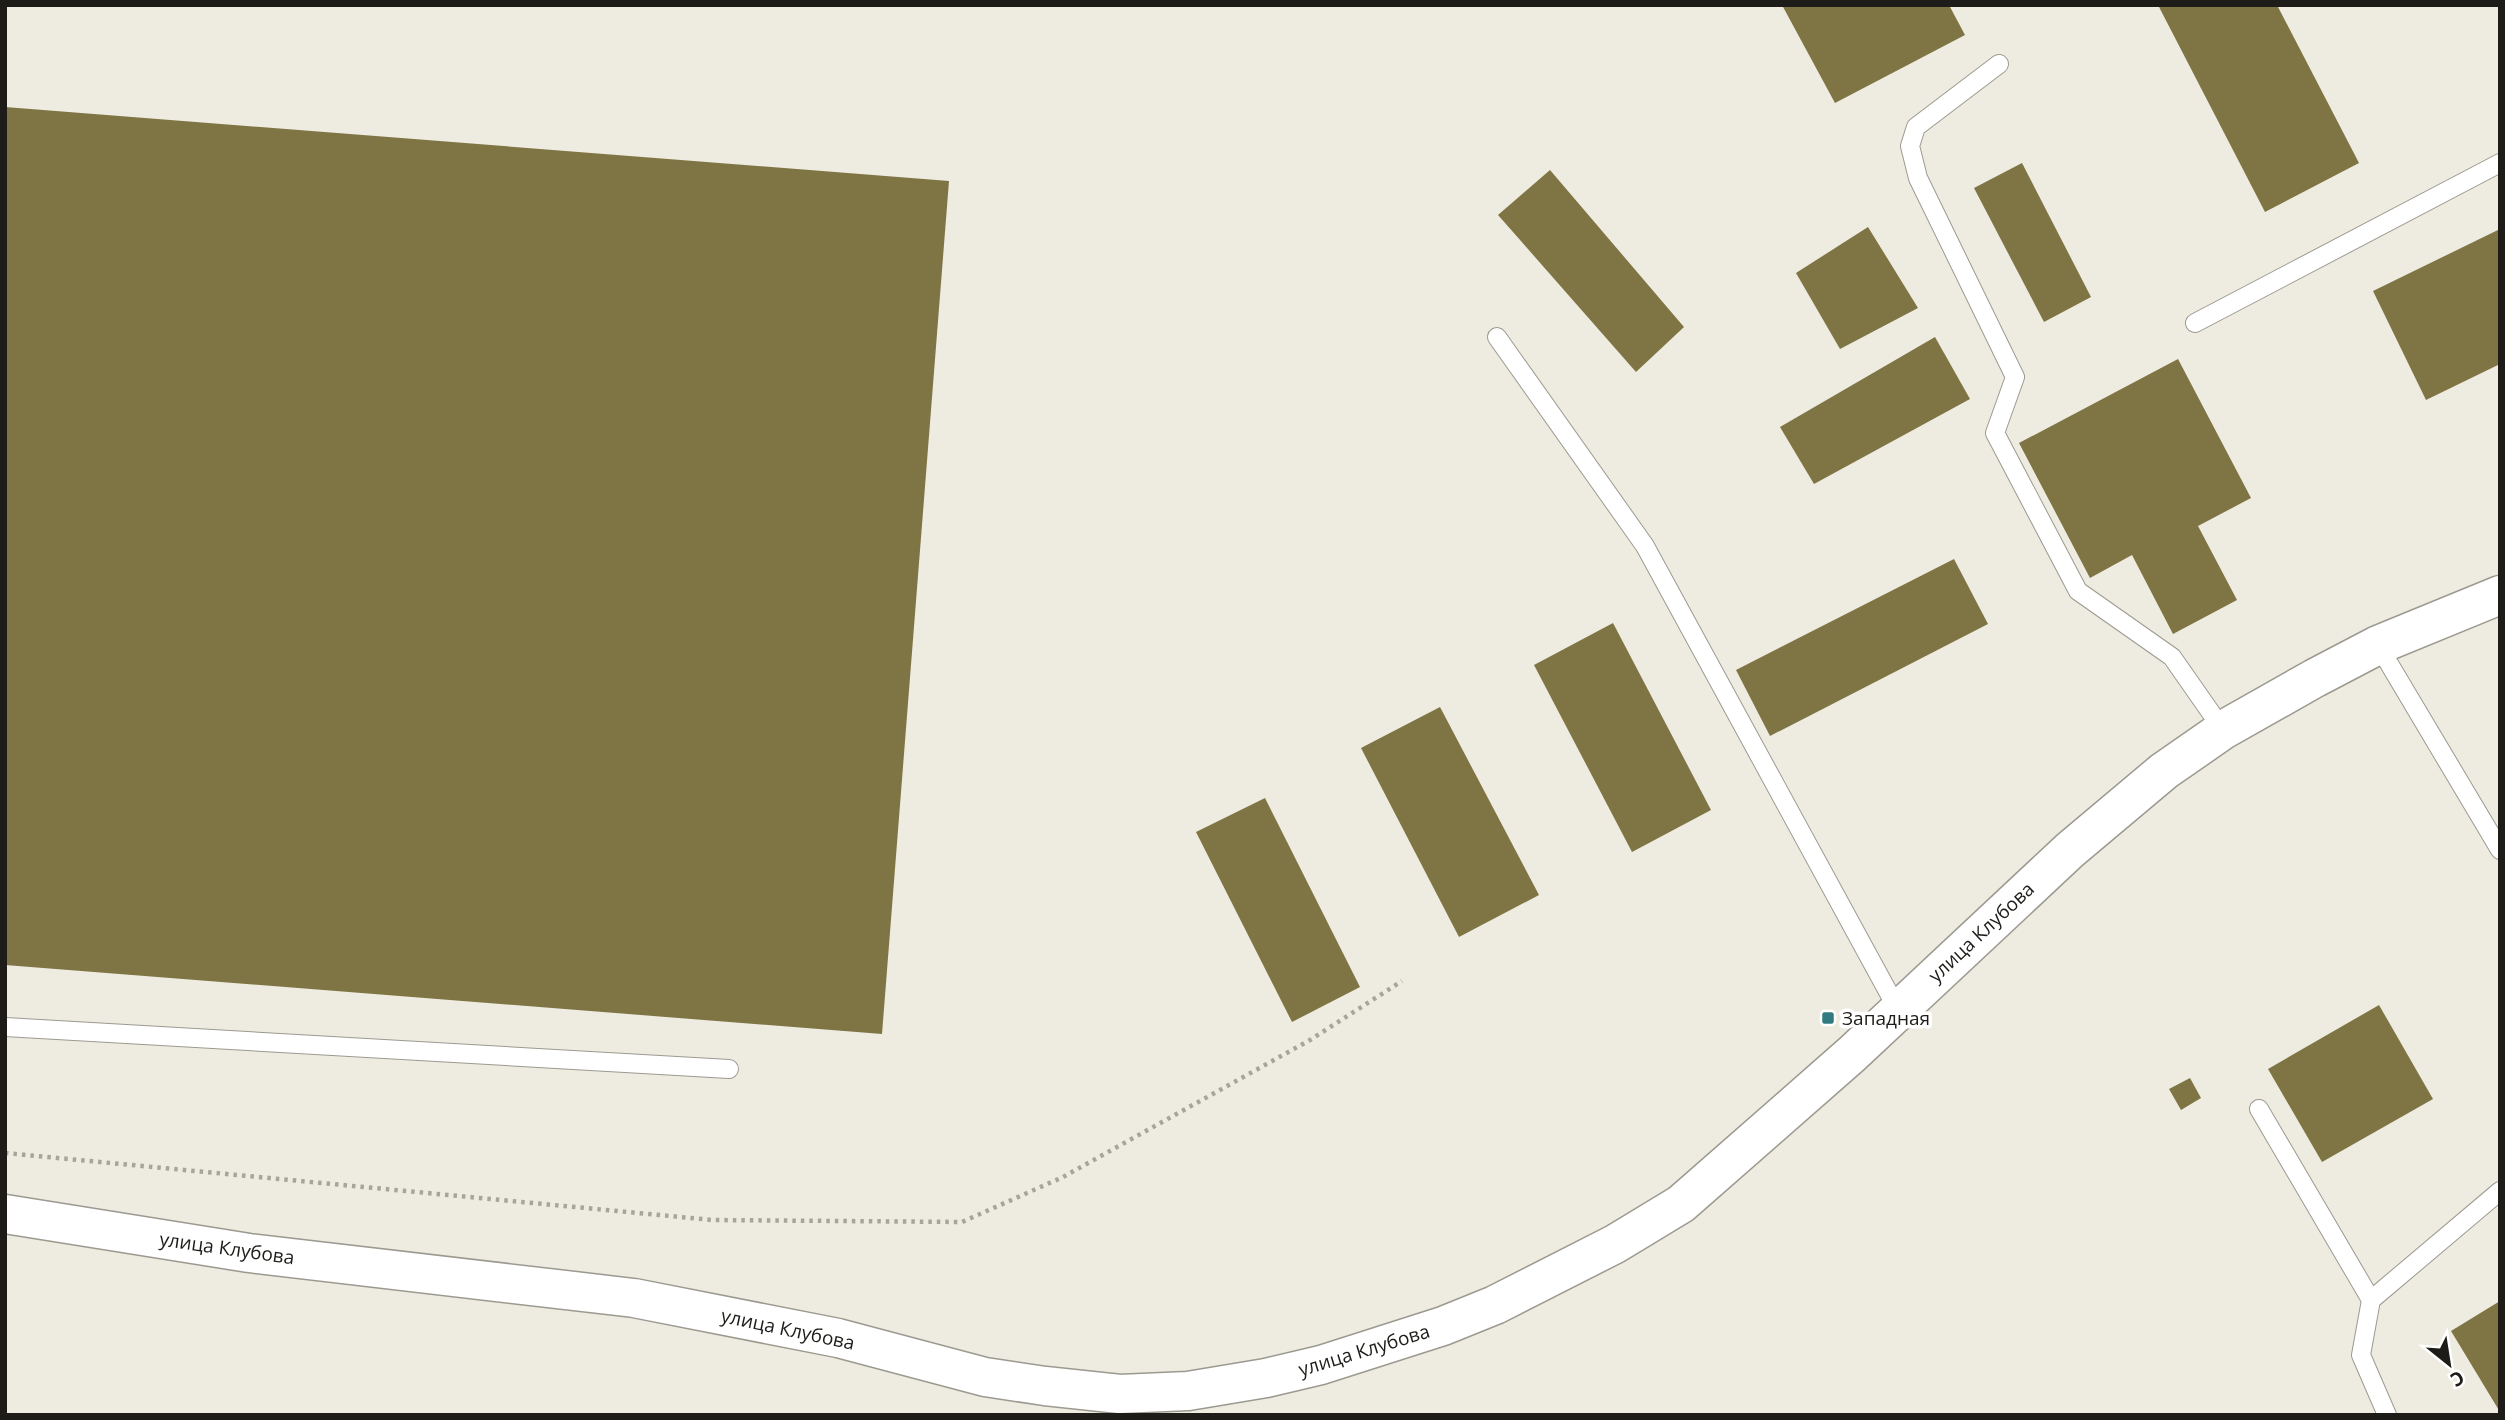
<svg xmlns="http://www.w3.org/2000/svg" width="2505" height="1420" viewBox="0 0 2505 1420" font-family="'Open Sans',sans-serif">
  <style>
    .building { fill: #7f7443 }
    .lines { fill: none; stroke-linecap: round; stroke-linejoin: round }
    .lane-casing { stroke: #9c9a90; stroke-width: 20 }
    .secondary-casing { stroke: #9c9a90; stroke-width: 41 }
    .path { stroke: #a6a59c; stroke-width: 4.5; stroke-dasharray: 3.5 5; stroke-linecap: butt }
    .lane { stroke: #fff; stroke-width: 18 }
    .secondary { stroke: #fff; stroke-width: 38 }
    .poi-dot { fill: #317a7f; stroke: #fff; stroke-width: 2.5 }
    .labels { text-anchor: middle; stroke-width: 7; stroke-linejoin: round; paint-order: stroke }
    .street-label { font-size: 19px; fill: #1d1c18; stroke: #fff }
    .poi-label { font-size: 19px; fill: #1d1c18; stroke: #fff; text-anchor: start }
  </style>
  <rect width="100%" height="100%" fill="#eeece1"/>
  <!-- building -->
  <g class="building">
    <polygon points="1782,5 1949,5 1965,35 1835,103"/>
    <polygon points="2158,5 2277,5 2359,163 2265,212"/>
    <polygon points="5,107 949,181 882,1034 5,965"/>
    <polygon points="2022,163 2091,297 2044,322 1974,188"/>
    <polygon points="1550,170 1684,327 1636,372 1498,215"/>
    <polygon points="1868,227 1918,308 1840,349 1796,273"/>
    <polygon points="2500,229 2500,364 2426,400 2373,291"/>
    <polygon points="1935,337 1970,399 1814,484 1780,427"/>
    <polygon points="2178,359 2251,498 2198,526 2237,600 2173,634 2132,555 2090,578 2019,443"/>
    <polygon points="1954,559 1988,624 1770,736 1736,670"/>
    <polygon points="1613,623 1711,810 1632,852 1534,665"/>
    <polygon points="1440,707 1539,895 1459,937 1361,748"/>
    <polygon points="1265,798 1360,987 1292,1022 1196,832"/>
    <polygon points="2379,1005 2433,1099 2322,1162 2268,1069"/>
    <polygon points="2190,1078 2201,1098 2181,1110 2169,1089"/>
    <polygon points="2500,1301 2500,1412 2451,1331"/>
  </g>
  <g class="lines">
    <defs>
      <g id="lane">
        <polyline points="1999,64 1916,127 1910,146 1918,178 2015,377 1995,433 2078,591 2172,657 2223,730"/>
        <polyline points="2195,323 2500,163"/>
        <polyline points="1497,337 1645,546 1898,1010"/>
        <polyline points="2378,645 2500,850"/>
        <polyline points="5,1027 729,1069"/>
        <polyline points="2259,1109 2371,1300"/>
        <polyline points="2387,1415 2361,1355 2371,1300 2500,1191"/>
      </g>
      <polyline id="secondary" points="5,1214 249,1253 634,1298 838,1338 985,1377 1045,1386 1120,1394 1188,1391 1266,1378 1321,1365 1443,1326 1495,1305 1615,1244 1681,1204 1852,1054 2070,850 2164,771 2223,730 2315,678 2378,645 2500,595"/>
    </defs>
    <!-- lane casing -->
    <use href="#lane" class="lane-casing"/>
    <!-- secondary casing -->
    <use href="#secondary" class="secondary-casing"/>
    <!-- path -->
    <polyline class="path" points="5,1153 712,1220 962,1222 1063,1177 1310,1040 1402,981"/>
    <!-- lane -->
    <use href="#lane" class="lane"/>
    <!-- secondary -->
    <use href="#secondary" class="secondary"/>
  </g>
  <!-- markers -->
  <rect class="poi-dot" x="1821" y="1011" width="14" height="14" rx="3.5"/>
  <g class="labels">
    <!-- street labels -->
    <g class="street-label">
      <text transform="translate(1981 932) rotate(-43)" y="7">улица Клубова</text>
      <text transform="translate(227 1248) rotate(8)" y="7">улица Клубова</text>
      <text transform="translate(788 1329) rotate(12)" y="7">улица Клубова</text>
      <text transform="translate(1364 1350) rotate(-17)" y="7">улица Клубова</text>
    </g>
    <!-- poi labels -->
    <g class="poi-label">
      <text x="1842" y="1025">Западная</text>
    </g>
  </g>
  <!-- border -->
  <rect width="2505" height="1420" fill="none" stroke="#1d1c18" stroke-width="14"/>
  <!-- north arrow -->
  <g transform="translate(2449 1364) rotate(150)" stroke="#ffffff" stroke-width="5" paint-order="stroke">
  <path d="M0-5L12 26L0 18L-12 26Z" fill="#1d1c18"/>
  <text y="-10" font-size="19" font-weight="bold" text-anchor="middle" fill="#1d1c18">С</text>
  </g>
</svg>
